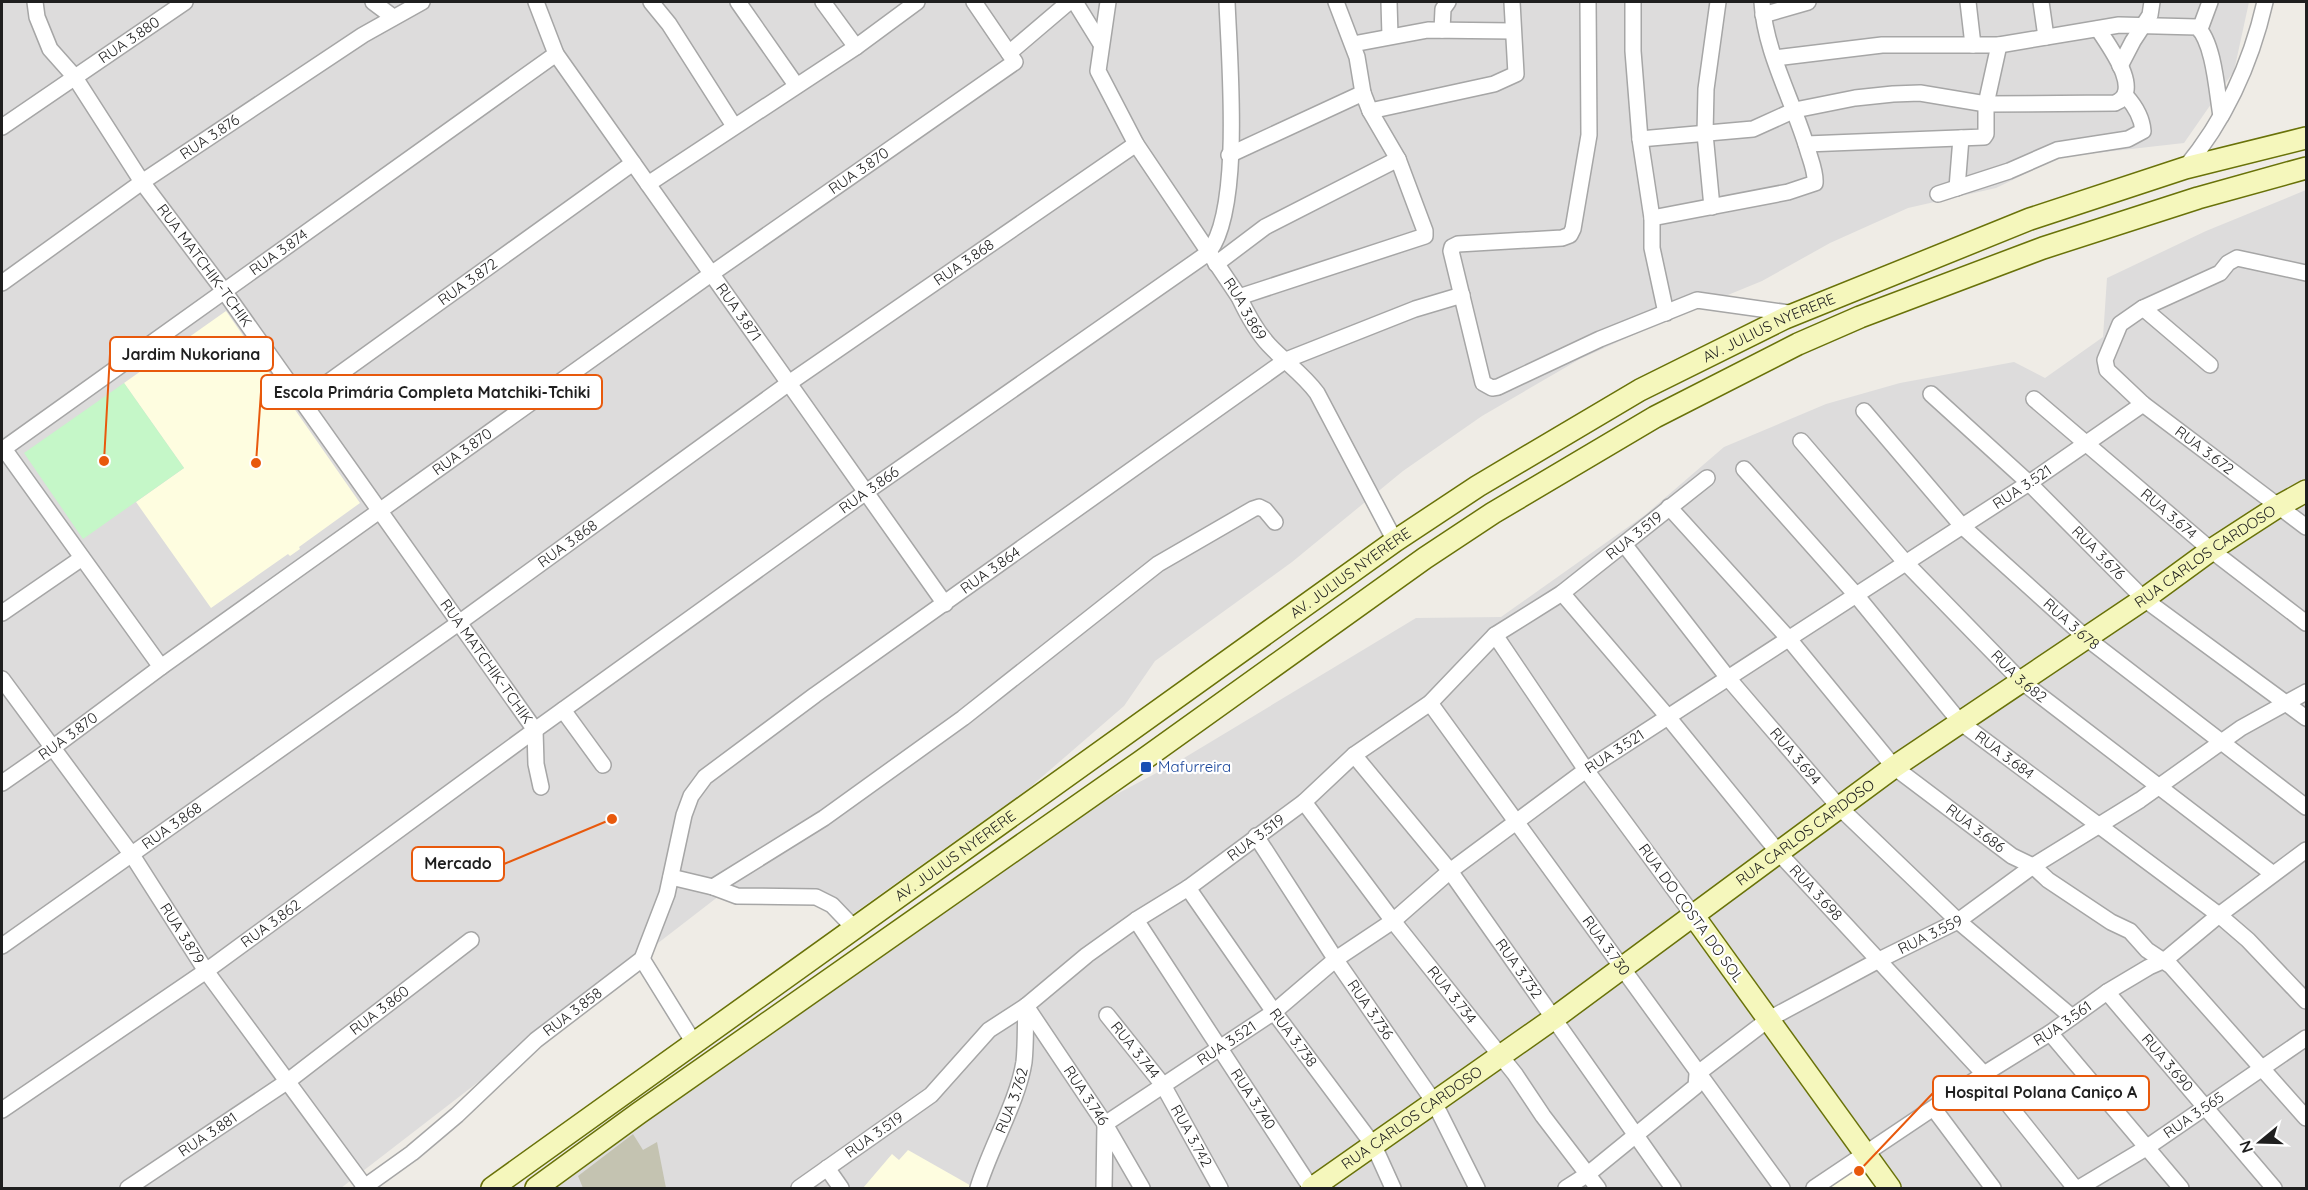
<svg xmlns="http://www.w3.org/2000/svg" width="2308" height="1190" viewBox="0 0 2308 1190" font-family="Quicksand,sans-serif">
  <style>
    .residential { fill: #dddcdc }
    .education { fill: #fefde0 }
    .construction { fill: #c4c3b1 }
    .park { fill: #c5f7c8 }
    .lines { fill: none; stroke-linecap: round; stroke-linejoin: round }
    .street-casing { stroke: #a6a6a6; stroke-width: 18 }
    .secondary-casing { stroke: #697209; stroke-width: 24 }
    .street { stroke: #fff; stroke-width: 15 }
    .secondary { stroke: #f5f7bc; stroke-width: 21 }
    .transit-dot { fill: #1a4fb4; stroke: #fff; stroke-width: 2 }
    .labels { text-anchor: middle; stroke-width: 4.5; stroke-linejoin: round; paint-order: stroke }
    .street-label { font-size: 15px; fill: #1f1f1f; stroke: #fff }
    .transit-label { font-size: 15px; fill: #164399; stroke: #fff; text-anchor: start }
    .leader { fill: none; stroke: #e8590c; stroke-width: 2 }
    .callout-dot { fill: #e8590c; stroke: #fff; stroke-width: 2 }
    .callout { fill: #fff; stroke: #e8590c; stroke-width: 2 }
    .callout-label { font-size: 16px; text-anchor: middle; font-weight: bold; fill: #1f1f1f }
  </style>
  <rect width="100%" height="100%" fill="#efece6"/>
  <!-- residential -->
  <g class="residential">
    <polygon points="2,2 2249,2 2234,71 2184,143 2060,157 1996,188 1908,208 1830,243 1762,281 1662,322 1580,359 1482,416 1403,471 1292,562 1155,661 1124,706 1028,789 850,916 801,889 728,889 341,1188 2,1188"/>
    <polygon points="2306,190 2306,1188 553,1188 704,1075 920,930 1098,804 1179,761 1416,618 1501,617 1645,515 1724,447 1826,404 1900,383 2014,362 2045,378 2103,337 2107,278 2206,231"/>
  </g>
  <!-- education -->
  <g class="education">
    <polygon points="226,311 360,503 299,547 300,549 290,556 288,554 211,608 136,502 184,468 124,383"/>
    <polygon points="908,1150 975,1188 863,1188 892,1154 899,1160"/>
    <polygon points="1867,1154 1883,1188 1819,1188"/>
  </g>
  <!-- construction -->
  <polygon class="construction" points="633,1134 643,1150 657,1142 666,1188 583,1188 578,1176"/>
  <!-- park -->
  <polygon class="park" points="124,383 184,468 83,539 24,453"/>
  <g class="lines">
    <defs>
      <g id="street">
        <path id="s1" d="M35 2 37 17 50 49 74 76 142 182 224 291 535 730"/>
        <polyline points="373,2 393,17"/>
        <path id="s2" d="M536 2 556 54 945 604"/>
        <polyline points="651,2 669,24 734,126"/>
        <polyline points="738,2 796,85"/>
        <polyline points="823,2 856,47"/>
        <polyline points="1075,2 1101,44"/>
        <path id="s3" d="M1108 2 1098 71 1136 144 1239 297C1247 314 1256 331 1269 345 1285 362 1303 374 1317 393L1395 541"/>
        <polyline points="1389,2 1390,36"/>
        <polyline points="1588,2 1589,135 1573,229 1570,235 1562,238 1458,244 1452,247 1451,251 1483,383 1492,388 1498,387 1600,339 1697,300 1796,314"/>
        <polyline points="1633,2 1633,51 1640,139 1652,218 1652,248 1666,313"/>
        <polyline points="1968,2 1973,45"/>
        <polyline points="2041,2 2046,37"/>
        <polyline points="1763,15 1808,2"/>
        <polyline points="2200,29 2210,2"/>
        <polyline points="1442,30 1443,9 1448,2"/>
        <polyline points="1353,44 1428,30 1513,31"/>
        <polyline points="1009,53 1069,2"/>
        <path d="M1775 58 1882 45H1999L2119 25 2197 27C2214 42 2217 93 2221 116"/>
        <polyline points="2120,66 2133,41 2150,15 2152,2"/>
        <polyline points="1370,111 1494,84 1516,74 1512,2"/>
        <path id="s4" d="M2 127 185 2"/>
        <path d="M1640 139 1753 129 1795 110 1855 98 1893 94 1920 93 1986 104 2115 103C2144 92 2109 46 2098 29"/>
        <polyline points="1806,144 1984,137 1986,134 1986,104 1999,45"/>
        <polyline points="1229,155 1363,93"/>
        <path d="M2185 168C2225 120 2251 63 2265 2"/>
        <polyline points="648,184 856,47 917,2"/>
        <polyline points="1957,188 1961,138"/>
        <path d="M1938 194 2009 171 2057 150 2128 139 2143 131C2142 117 2135 106 2126 96"/>
        <polyline points="1712,207 1705,134 1706,89 1718,2"/>
        <path d="M1652 218 1788 192 1815 183C1816 173 1811 161 1808 151 1794 102 1765 53 1762 2"/>
        <polyline points="1216,264 1265,227 1398,159"/>
        <path id="s5" d="M2306 273 2237 258 2228 263 2220 273 2143 308 2120 324 2105 360 2107 370 2143 404 2306 527"/>
        <path id="s6" d="M2 283 142 182 363 35 422 2"/>
        <polyline points="1239,297 1425,236 1425,231 1398,159 1370,111 1363,93 1357,57 1336,2"/>
        <polyline points="2143,308 2210,365"/>
        <path id="s7" d="M1931 394 2029 483 2144 599 2306 718"/>
        <path id="s8" d="M2034 399 2211 550 2306 623"/>
        <path id="s9" d="M302 401 633 163"/>
        <path id="s10" d="M1864 411 1962 526 2085 637 2306 807"/>
        <path id="s11" d="M1801 441 1905 562 2021 681 2273 874"/>
        <polyline points="4,449 161,667"/>
        <path id="s12" d="M2 450 556 54"/>
        <path id="s13" d="M1744 469 1856 595 1960 722 2219 915 2248 940 2306 1001"/>
        <path id="s14" d="M1669 507 1789 639 1894 767 2012 856 2033 866 2048 880 2111 922 2130 931 2147 950 2171 966 2306 1118"/>
        <path id="s15" d="M1624 544 1728 678 1839 807 1958 921 2072 1017"/>
        <path id="s16" d="M1562 593 1668 717 1778 852 1984 1074 2075 1188"/>
        <polyline points="2,613 82,558"/>
        <polyline points="1495,635 1586,770 1693,915"/>
        <path id="s17" d="M2 679 132 855 206 971 365 1187"/>
        <path id="s18" d="M1430 703 1782 1188"/>
        <polyline points="563,710 603,765"/>
        <polyline points="535,730 536,764 541,787"/>
        <path id="s19" d="M1354 755 1450 871 1673 1188"/>
        <path id="s20" d="M2 783 51 749 161 667 711 274 1015 62 974 2"/>
        <path id="s21" d="M1304 802 1393 921 1515 1074 1543 1116 1598 1188"/>
        <path id="s22" d="M1256 836 1338 963 1434 1102 1477 1188"/>
        <polyline points="671,877 713,887 737,896 816,897 832,905 855,929"/>
        <polyline points="713,887 824,818 963,718 1158,564 1253,509 1259,507 1265,510 1275,522"/>
        <path id="s23" d="M1188 888 1274 1012 1374 1146 1393 1188"/>
        <path id="s24" d="M1136 920 1311 1188"/>
        <path id="s25" d="M2 946 460 622 789 383 1136 144"/>
        <polyline points="642,959 694,1043"/>
        <path id="s26" d="M2107 992 2274 1188"/>
        <path id="s27" d="M1026 1006 1105 1124 1142 1188"/>
        <path id="s28" d="M1107 1015 1163 1085 1220 1188"/>
        <polyline points="2050,1033 2181,1188"/>
        <polyline points="1934,1109 1993,1188"/>
        <path id="s29" d="M2 1110 206 971 535 730 866 492 1208 253C1243 211 1229 57 1227 2"/>
        <polyline points="827,1168 841,1188"/>
        <path id="s30" d="M128 1188 288 1081 471 940"/>
        <path id="s31" d="M363 1188 412 1153 457 1115 536 1040 642 959 667 894 684 815 691 796 705 777 815 695 1286 360 1415 309 1462 295"/>
        <path id="s32" d="M799 1188 931 1095 989 1030 1026 1006 1087 955 1136 920 1188 888 1304 802 1354 755 1430 703 1495 635 1562 593 1707 478"/>
        <path id="s33" d="M978 1188C990 1148 1018 1101 1024 1062 1026 1043 1025 1024 1026 1006"/>
        <path id="s34" d="M1104 1188 1105 1124 1274 1012 1336 959 1393 921 1450 871 1586 770 2029 483 2143 404"/>
        <path id="s35" d="M1566 1188 1588 1174 1696 1086 1697 1074 1769 1019 1879 960 1958 921 2033 866 2140 800 2241 728 2306 692"/>
        <path id="s36" d="M1814 1188 1984 1074 2050 1033 2107 992 2149 967 2165 960 2219 915 2306 850"/>
        <path id="s37" d="M2079 1188 2146 1148 2306 1038"/>
      </g>
      <g id="secondary">
        <polyline points="1693,915 1890,1188"/>
        <path id="s38" d="M492 1188 1395 541 1478 486 1640 390 1785 318 2030 219 2185 168 2306 138"/>
        <polyline points="536,1188 639,1113 1140,762 1425,558 1493,513 1655,417 1798,344 1860,317 2043,248 2198,198 2306,168"/>
        <path id="s39" d="M1312 1188 1553 1019 1894 767 2144 599 2211 550 2279 506 2306 491"/>
      </g>
    </defs>
    <!-- street casing -->
    <use href="#street" class="street-casing"/>
    <!-- secondary casing -->
    <use href="#secondary" class="secondary-casing"/>
    <!-- street -->
    <use href="#street" class="street"/>
    <!-- secondary -->
    <use href="#secondary" class="secondary"/>
  </g>
  <!-- markers -->
  <rect class="transit-dot" x="1140" y="761" width="12" height="12" rx="3"/>
  <g class="labels">
    <!-- street labels -->
    <g class="street-label">
      <text dy="5" stroke="none"><textPath href="#s4" startOffset="154">RUA 3.880</textPath></text>
      <text dy="5" stroke="none"><textPath href="#s6" startOffset="254">RUA 3.876</textPath></text>
      <text dy="5" stroke="none"><textPath href="#s20" startOffset="1053">RUA 3.870</textPath></text>
      <text dy="5" stroke="none"><textPath href="#s12" startOffset="340">RUA 3.874</textPath></text>
      <text dy="5" stroke="none"><textPath href="#s25" startOffset="1180">RUA 3.868</textPath></text>
      <text dy="5" stroke="none"><textPath href="#s1" startOffset="316">RUA MATCHIK-TCHIK</textPath></text>
      <text dy="5" stroke="none"><textPath href="#s9" startOffset="204">RUA 3.872</textPath></text>
      <text dy="5" stroke="none"><textPath href="#s3" startOffset="350">RUA 3.869</textPath></text>
      <text dy="5" stroke="none"><textPath href="#s2" startOffset="372">RUA 3.871</textPath></text>
      <text dy="5" stroke="none"><textPath href="#s38" startOffset="1542">AV. JULIUS NYERERE</textPath></text>
      <text dy="5" stroke="none"><textPath href="#s5" startOffset="382">RUA 3.672</textPath></text>
      <text dy="5" stroke="none"><textPath href="#s20" startOffset="567">RUA 3.870</textPath></text>
      <text dy="5" stroke="none"><textPath href="#s34" startOffset="1182">RUA 3.521</textPath></text>
      <text dy="5" stroke="none"><textPath href="#s29" startOffset="1066">RUA 3.866</textPath></text>
      <text dy="5" stroke="none"><textPath href="#s8" startOffset="177">RUA 3.674</textPath></text>
      <text dy="5" stroke="none"><textPath href="#s32" startOffset="1064">RUA 3.519</textPath></text>
      <text dy="5" stroke="none"><textPath href="#s25" startOffset="694">RUA 3.868</textPath></text>
      <text dy="5" stroke="none"><textPath href="#s7" startOffset="231">RUA 3.676</textPath></text>
      <text dy="5" stroke="none"><textPath href="#s39" startOffset="1094">RUA CARLOS CARDOSO</textPath></text>
      <text dy="5" stroke="none"><textPath href="#s31" startOffset="908">RUA 3.864</textPath></text>
      <text dy="5" stroke="none"><textPath href="#s38" startOffset="1056">AV. JULIUS NYERERE</textPath></text>
      <text dy="5" stroke="none"><textPath href="#s10" startOffset="298">RUA 3.678</textPath></text>
      <text dy="5" stroke="none"><textPath href="#s1" startOffset="802">RUA MATCHIK-TCHIK</textPath></text>
      <text dy="5" stroke="none"><textPath href="#s11" startOffset="321">RUA 3.682</textPath></text>
      <text dy="5" stroke="none"><textPath href="#s20" startOffset="81">RUA 3.870</textPath></text>
      <text dy="5" stroke="none"><textPath href="#s34" startOffset="696">RUA 3.521</textPath></text>
      <text dy="5" stroke="none"><textPath href="#s15" startOffset="273">RUA 3.694</textPath></text>
      <text dy="5" stroke="none"><textPath href="#s13" startOffset="388">RUA 3.684</textPath></text>
      <text dy="5" stroke="none"><textPath href="#s25" startOffset="208">RUA 3.868</textPath></text>
      <text dy="5" stroke="none"><textPath href="#s14" startOffset="446">RUA 3.686</textPath></text>
      <text dy="5" stroke="none"><textPath href="#s39" startOffset="608">RUA CARLOS CARDOSO</textPath></text>
      <text dy="5" stroke="none"><textPath href="#s32" startOffset="578">RUA 3.519</textPath></text>
      <text dy="5" stroke="none"><textPath href="#s38" startOffset="570">AV. JULIUS NYERERE</textPath></text>
      <text dy="5" stroke="none"><textPath href="#s16" startOffset="393">RUA 3.698</textPath></text>
      <text transform="translate(1691 913) rotate(54)" y="5">RUA DO COSTA DO SOL</text>
      <text dy="5" stroke="none"><textPath href="#s29" startOffset="327">RUA 3.862</textPath></text>
      <text dy="5" stroke="none"><textPath href="#s17" startOffset="312">RUA 3.879</textPath></text>
      <text dy="5" stroke="none"><textPath href="#s35" startOffset="450">RUA 3.559</textPath></text>
      <text dy="5" stroke="none"><textPath href="#s18" startOffset="300">RUA 3.730</textPath></text>
      <text dy="5" stroke="none"><textPath href="#s19" startOffset="270">RUA 3.732</textPath></text>
      <text dy="5" stroke="none"><textPath href="#s21" startOffset="243">RUA 3.734</textPath></text>
      <text dy="5" stroke="none"><textPath href="#s30" startOffset="308">RUA 3.860</textPath></text>
      <text dy="5" stroke="none"><textPath href="#s22" startOffset="208">RUA 3.736</textPath></text>
      <text dy="5" stroke="none"><textPath href="#s31" startOffset="274">RUA 3.858</textPath></text>
      <text dy="5" stroke="none"><textPath href="#s36" startOffset="298">RUA 3.561</textPath></text>
      <text dy="5" stroke="none"><textPath href="#s23" startOffset="183">RUA 3.738</textPath></text>
      <text dy="5" stroke="none"><textPath href="#s34" startOffset="210">RUA 3.521</textPath></text>
      <text dy="5" stroke="none"><textPath href="#s28" startOffset="45">RUA 3.744</textPath></text>
      <text dy="5" stroke="none"><textPath href="#s26" startOffset="93">RUA 3.690</textPath></text>
      <text dy="5" stroke="none"><textPath href="#s27" startOffset="108">RUA 3.746</textPath></text>
      <text dy="5" stroke="none"><textPath href="#s33" startOffset="94">RUA 3.762</textPath></text>
      <text dy="5" stroke="none"><textPath href="#s24" startOffset="214">RUA 3.740</textPath></text>
      <text dy="5" stroke="none"><textPath href="#s37" startOffset="136">RUA 3.565</textPath></text>
      <text dy="5" stroke="none"><textPath href="#s39" startOffset="122">RUA CARLOS CARDOSO</textPath></text>
      <text dy="5" stroke="none"><textPath href="#s30" startOffset="96">RUA 3.881</textPath></text>
      <text dy="5" stroke="none"><textPath href="#s32" startOffset="92">RUA 3.519</textPath></text>
      <text dy="5" stroke="none"><textPath href="#s28" startOffset="148">RUA 3.742</textPath></text>
    </g>
    <!-- transit labels -->
    <g class="transit-label">
      <text x="1158" y="772">Mafurreira</text>
    </g>
  </g>
  <!-- callouts -->
  <path class="leader" d="M104 461L110 354M256 463L261 392M612 819L504 864M1859 1171L1933 1093"/>
  <g class="callout-dot">
    <circle cx="104" cy="461" r="6"/>
    <circle cx="256" cy="463" r="6"/>
    <circle cx="612" cy="819" r="6"/>
    <circle cx="1859" cy="1171" r="6"/>
  </g>
  <g class="callout">
    <rect x="110" y="337" width="163" height="34" rx="6"/>
    <rect x="261" y="375" width="341" height="34" rx="6"/>
    <rect x="412" y="847" width="92" height="34" rx="6"/>
    <rect x="1933" y="1076" width="216" height="34" rx="6"/>
  </g>
  <g class="callout-label">
    <text x="191" y="360">Jardim Nukoriana</text>
    <text x="432" y="398">Escola Primária Completa Matchiki-Tchiki</text>
    <text x="458" y="869">Mercado</text>
    <text x="2041" y="1098">Hospital Polana Caniço A</text>
  </g>
  <!-- border -->
  <rect width="2308" height="1190" fill="none" stroke="#1f1f1f" stroke-width="6"/>
  <!-- north arrow -->
  <g transform="translate(2260 1142) rotate(251)" stroke="#ffffff" stroke-width="4.5" paint-order="stroke">
  <path d="M0-4.5L10 22L0 15L-10 22Z" fill="#1f1f1f"/>
  <text y="-9" font-size="16" font-weight="bold" text-anchor="middle" fill="#1f1f1f">N</text>
  </g>
</svg>
